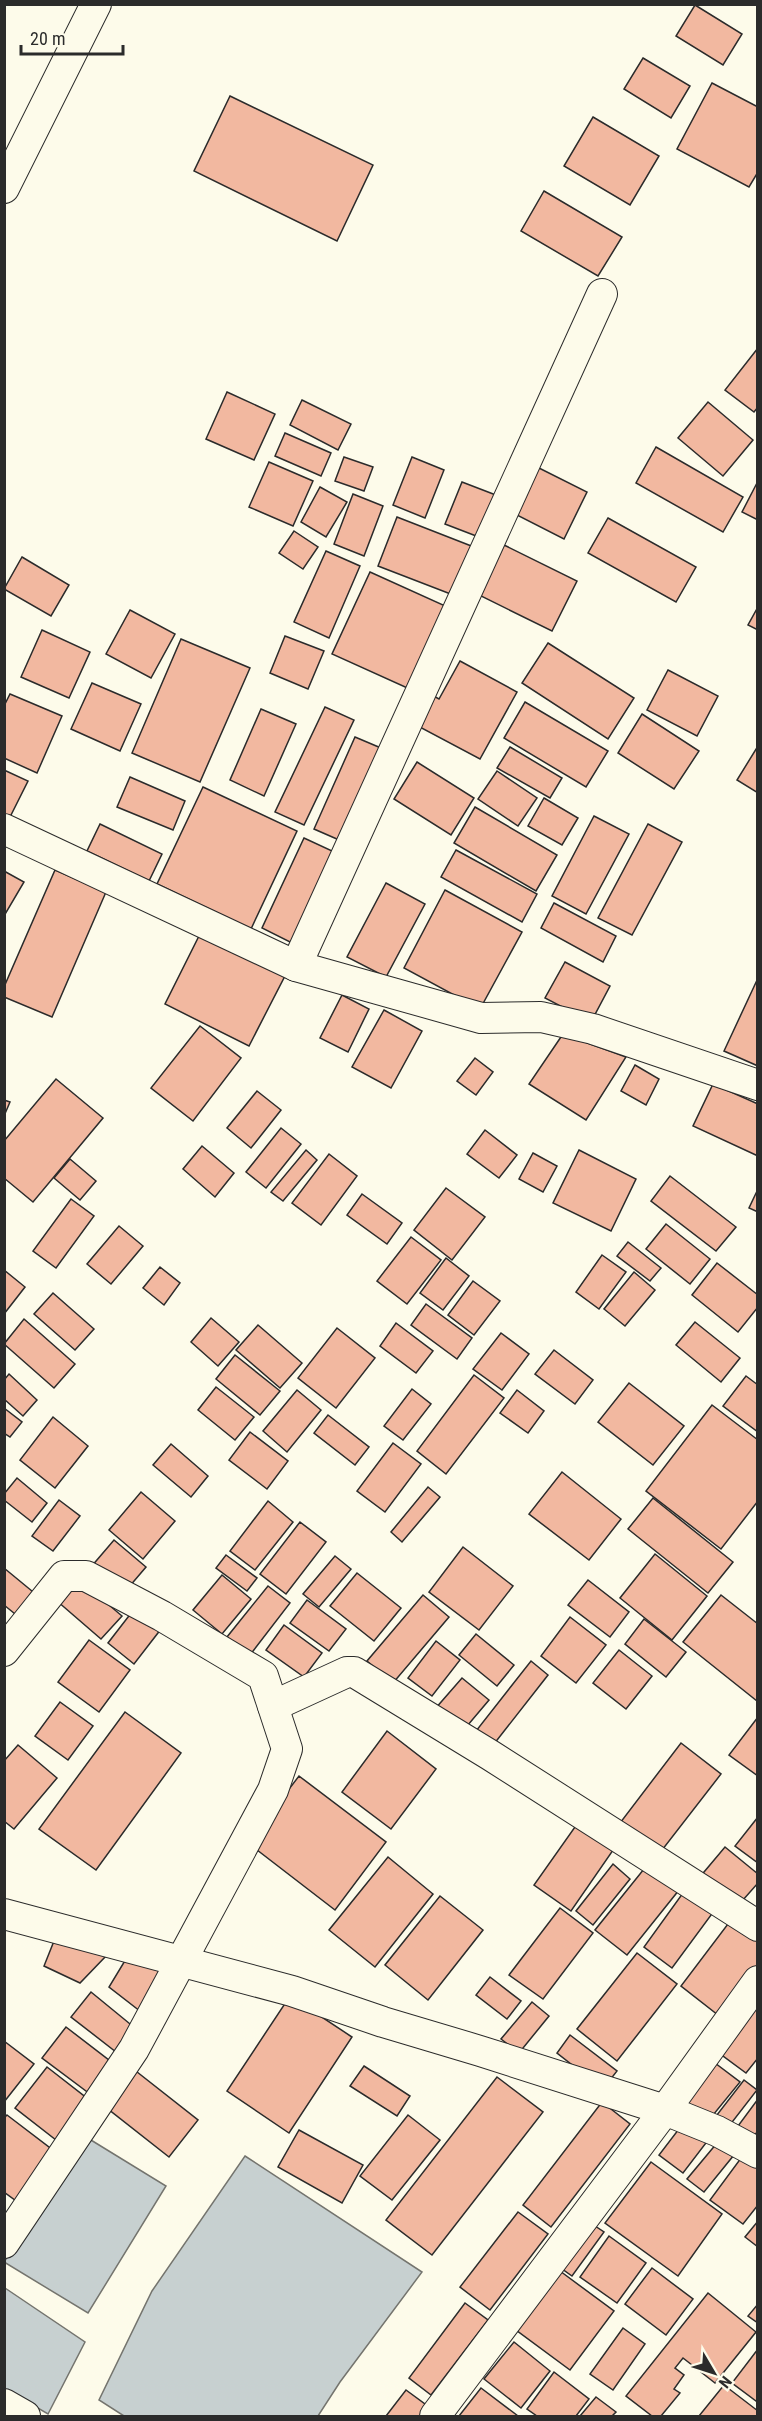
<svg xmlns="http://www.w3.org/2000/svg" width="762" height="2421" viewBox="0 0 762 2421" font-family="'Roboto Condensed',sans-serif">
  <style>
    .water { fill: #c7d0d0; stroke: #74746e; stroke-width: 1.5 }
    .building { fill: #f2b8a0; stroke: #2b2b2b; stroke-width: 1.5 }
    .lines { fill: none; stroke-linecap: round; stroke-linejoin: round }
    .street-casing { stroke: #2b2b2b; stroke-width: 32 }
    .street { stroke: #fdfbea; stroke-width: 30 }
  </style>
  <rect width="100%" height="100%" fill="#fdfbea"/>
  <!-- water -->
  <g class="water">
    <polygon points="86,2137 166,2186 88,2313 4,2262"/>
    <polygon points="245,2156 422,2272 340,2382 318,2416 124,2416 99,2400 152,2291"/>
    <polygon points="5,2288 85,2342 48,2414 5,2389"/>
  </g>
  <!-- building -->
  <g class="building">
    <polygon points="695,5 742,34 723,65 676,36"/>
    <polygon points="643,58 690,86 671,118 624,89"/>
    <polygon points="712,83 758,107 758,172 749,187 677,149"/>
    <polygon points="230,96 373,165 337,241 194,171"/>
    <polygon points="593,117 659,156 630,205 564,166"/>
    <polygon points="544,191 622,237 598,276 521,231"/>
    <polygon points="758,348 758,407 754,412 725,390"/>
    <polygon points="227,392 275,414 254,460 206,439"/>
    <polygon points="302,400 351,424 338,450 290,425"/>
    <polygon points="708,402 753,440 723,476 678,438"/>
    <polygon points="285,433 331,453 321,476 275,456"/>
    <polygon points="656,447 743,497 723,532 636,483"/>
    <polygon points="344,457 373,467 364,491 335,481"/>
    <polygon points="412,457 444,470 425,518 393,505"/>
    <polygon points="269,462 313,481 293,526 249,507"/>
    <polygon points="533,465 587,492 564,539 509,511"/>
    <polygon points="758,481 758,520 742,512"/>
    <polygon points="462,482 501,497 484,539 445,524"/>
    <polygon points="320,487 347,502 326,537 301,522"/>
    <polygon points="353,494 383,506 364,556 334,544"/>
    <polygon points="397,517 479,549 461,598 378,566"/>
    <polygon points="608,518 696,567 676,602 588,553"/>
    <polygon points="294,531 318,547 303,569 279,553"/>
    <polygon points="504,545 577,581 552,631 479,595"/>
    <polygon points="326,551 360,566 329,638 294,622"/>
    <polygon points="22,557 69,585 51,616 4,589"/>
    <polygon points="370,572 452,609 414,691 332,654"/>
    <polygon points="758,607 758,630 748,625"/>
    <polygon points="130,610 175,634 151,678 106,654"/>
    <polygon points="42,630 90,652 69,698 21,677"/>
    <polygon points="285,636 324,651 308,689 270,673"/>
    <polygon points="181,639 250,668 200,782 132,753"/>
    <polygon points="548,643 634,698 608,739 522,683"/>
    <polygon points="460,661 517,692 480,759 414,724 430,694 439,699"/>
    <polygon points="668,670 718,696 697,736 647,710"/>
    <polygon points="92,683 141,704 120,751 71,729"/>
    <polygon points="10,694 62,716 37,773 4,758 4,706"/>
    <polygon points="525,702 608,751 586,787 504,738"/>
    <polygon points="325,707 354,720 304,825 275,812"/>
    <polygon points="261,709 296,724 264,796 230,780"/>
    <polygon points="642,714 699,751 674,789 618,753"/>
    <polygon points="355,737 388,751 346,843 314,829"/>
    <polygon points="758,746 758,793 737,780"/>
    <polygon points="510,747 562,778 550,798 497,768"/>
    <polygon points="417,762 474,798 451,835 394,799"/>
    <polygon points="4,770 28,781 10,817 4,814"/>
    <polygon points="497,771 537,798 518,826 478,799"/>
    <polygon points="130,777 185,801 173,830 117,807"/>
    <polygon points="203,787 297,831 251,929 157,884"/>
    <polygon points="544,798 578,818 562,845 528,826"/>
    <polygon points="475,807 557,855 536,891 454,843"/>
    <polygon points="594,816 629,834 586,914 552,896"/>
    <polygon points="100,824 162,854 149,881 87,851"/>
    <polygon points="648,824 682,842 632,935 598,918"/>
    <polygon points="304,838 343,856 300,947 262,928"/>
    <polygon points="456,850 537,894 522,922 441,877"/>
    <polygon points="55,870 106,892 52,1017 4,997 4,987"/>
    <polygon points="4,871 24,882 4,916"/>
    <polygon points="386,883 425,904 386,977 347,957"/>
    <polygon points="445,890 522,932 480,1009 404,968"/>
    <polygon points="554,903 616,936 603,962 541,928"/>
    <polygon points="203,928 288,970 249,1046 165,1004"/>
    <polygon points="565,962 610,986 591,1022 545,998"/>
    <polygon points="758,978 758,1066 724,1051"/>
    <polygon points="342,995 369,1009 348,1052 320,1038"/>
    <polygon points="384,1010 422,1031 391,1088 352,1067"/>
    <polygon points="200,1026 241,1058 193,1121 151,1088"/>
    <polygon points="563,1034 626,1057 586,1120 529,1084"/>
    <polygon points="475,1058 493,1072 476,1095 457,1081"/>
    <polygon points="635,1065 659,1079 646,1105 621,1091"/>
    <polygon points="56,1079 103,1118 33,1202 4,1178 4,1141"/>
    <polygon points="713,1084 758,1104 758,1156 693,1126"/>
    <polygon points="257,1091 281,1110 251,1148 227,1128"/>
    <polygon points="4,1100 10,1102 4,1116"/>
    <polygon points="281,1128 301,1144 266,1188 246,1172"/>
    <polygon points="485,1130 517,1155 499,1178 467,1154"/>
    <polygon points="202,1146 234,1173 215,1197 183,1169"/>
    <polygon points="306,1150 317,1160 283,1201 271,1192"/>
    <polygon points="579,1150 636,1179 611,1231 553,1203"/>
    <polygon points="533,1153 557,1166 543,1192 519,1179"/>
    <polygon points="329,1154 357,1176 321,1225 292,1203"/>
    <polygon points="70,1159 96,1181 80,1200 54,1178"/>
    <polygon points="670,1176 736,1227 716,1251 651,1201"/>
    <polygon points="446,1188 485,1217 452,1260 414,1230"/>
    <polygon points="758,1189 758,1212 749,1208"/>
    <polygon points="362,1194 402,1223 387,1244 347,1215"/>
    <polygon points="71,1199 94,1216 56,1268 33,1251"/>
    <polygon points="666,1224 710,1259 690,1284 646,1249"/>
    <polygon points="119,1226 143,1246 111,1284 87,1264"/>
    <polygon points="411,1237 441,1260 407,1304 377,1281"/>
    <polygon points="628,1242 661,1268 650,1281 617,1256"/>
    <polygon points="602,1255 626,1272 599,1309 576,1292"/>
    <polygon points="446,1258 469,1276 443,1310 420,1293"/>
    <polygon points="717,1263 758,1295 758,1307 738,1332 692,1295"/>
    <polygon points="160,1267 180,1283 164,1305 143,1288"/>
    <polygon points="4,1270 25,1287 4,1314"/>
    <polygon points="634,1272 655,1290 625,1326 604,1309"/>
    <polygon points="473,1281 500,1301 474,1335 448,1315"/>
    <polygon points="53,1293 94,1329 75,1350 34,1314"/>
    <polygon points="426,1304 472,1338 457,1359 411,1325"/>
    <polygon points="211,1318 239,1342 218,1366 191,1342"/>
    <polygon points="24,1319 75,1364 54,1388 4,1344"/>
    <polygon points="695,1322 740,1358 721,1382 676,1345"/>
    <polygon points="396,1323 433,1351 416,1373 380,1346"/>
    <polygon points="258,1325 302,1363 280,1388 236,1350"/>
    <polygon points="337,1328 375,1358 336,1408 298,1378"/>
    <polygon points="501,1333 529,1354 502,1390 473,1369"/>
    <polygon points="554,1350 593,1380 575,1404 535,1374"/>
    <polygon points="235,1355 280,1391 260,1415 216,1379"/>
    <polygon points="9,1374 37,1400 23,1416 4,1399 4,1380"/>
    <polygon points="474,1375 504,1398 446,1474 417,1451"/>
    <polygon points="746,1376 758,1385 758,1432 723,1406"/>
    <polygon points="629,1383 684,1426 653,1465 598,1422"/>
    <polygon points="216,1387 254,1417 235,1440 198,1410"/>
    <polygon points="412,1389 431,1404 403,1440 384,1426"/>
    <polygon points="297,1390 321,1410 287,1452 263,1431"/>
    <polygon points="517,1390 544,1411 528,1433 500,1413"/>
    <polygon points="712,1405 758,1440 758,1501 721,1549 646,1491"/>
    <polygon points="4,1408 22,1422 10,1437 4,1433"/>
    <polygon points="328,1415 369,1447 355,1465 314,1433"/>
    <polygon points="53,1417 88,1446 55,1488 20,1460"/>
    <polygon points="250,1432 288,1461 267,1489 229,1460"/>
    <polygon points="393,1443 421,1464 385,1512 357,1491"/>
    <polygon points="171,1444 208,1476 191,1497 153,1465"/>
    <polygon points="562,1472 621,1519 589,1560 529,1514"/>
    <polygon points="17,1478 47,1503 32,1522 4,1500 4,1494"/>
    <polygon points="428,1487 440,1497 402,1542 391,1532"/>
    <polygon points="141,1492 175,1521 143,1559 109,1530"/>
    <polygon points="653,1498 733,1562 708,1593 628,1529"/>
    <polygon points="59,1500 80,1516 53,1551 32,1536"/>
    <polygon points="268,1501 293,1522 255,1570 230,1551"/>
    <polygon points="300,1522 326,1542 286,1594 260,1574"/>
    <polygon points="114,1540 146,1567 123,1594 91,1567"/>
    <polygon points="463,1547 513,1586 479,1630 429,1592"/>
    <polygon points="655,1554 707,1596 672,1640 620,1598"/>
    <polygon points="226,1555 257,1578 247,1591 216,1568"/>
    <polygon points="335,1556 351,1569 319,1607 303,1594"/>
    <polygon points="4,1568 38,1596 20,1618 4,1605"/>
    <polygon points="357,1573 401,1608 374,1641 330,1606"/>
    <polygon points="222,1575 251,1599 222,1634 193,1610"/>
    <polygon points="77,1578 122,1616 101,1639 57,1601"/>
    <polygon points="588,1580 629,1612 610,1637 568,1605"/>
    <polygon points="268,1586 290,1603 250,1655 227,1637"/>
    <polygon points="423,1595 449,1617 393,1683 367,1661"/>
    <polygon points="721,1595 758,1624 757,1701 683,1642"/>
    <polygon points="307,1600 346,1629 329,1651 290,1623"/>
    <polygon points="135,1608 161,1629 134,1664 108,1643"/>
    <polygon points="570,1617 606,1645 576,1683 541,1656"/>
    <polygon points="644,1619 686,1652 666,1677 625,1644"/>
    <polygon points="284,1625 322,1653 304,1677 266,1650"/>
    <polygon points="476,1634 514,1665 497,1686 459,1655"/>
    <polygon points="89,1640 130,1670 99,1712 58,1682"/>
    <polygon points="436,1641 460,1660 432,1696 408,1678"/>
    <polygon points="619,1650 652,1676 626,1709 593,1683"/>
    <polygon points="531,1661 548,1675 494,1744 476,1731"/>
    <polygon points="462,1678 489,1700 462,1732 435,1709"/>
    <polygon points="60,1702 93,1726 68,1760 35,1736"/>
    <polygon points="125,1712 181,1753 96,1870 39,1829"/>
    <polygon points="758,1717 758,1776 729,1755"/>
    <polygon points="387,1731 436,1769 391,1829 342,1792"/>
    <polygon points="681,1743 721,1774 659,1854 620,1823"/>
    <polygon points="18,1745 57,1778 14,1829 4,1821 4,1761"/>
    <polygon points="299,1776 386,1842 335,1910 248,1843"/>
    <polygon points="582,1817 618,1843 571,1911 534,1885"/>
    <polygon points="758,1817 758,1863 735,1846"/>
    <polygon points="725,1847 758,1874 758,1883 735,1909 699,1878"/>
    <polygon points="388,1857 433,1894 375,1967 329,1930"/>
    <polygon points="652,1859 683,1885 627,1955 595,1930"/>
    <polygon points="613,1864 630,1879 593,1925 576,1911"/>
    <polygon points="688,1886 717,1907 672,1968 644,1947"/>
    <polygon points="440,1896 483,1930 428,2000 385,1965"/>
    <polygon points="560,1908 593,1933 543,1999 509,1975"/>
    <polygon points="734,1916 758,1934 758,1965 718,2015 681,1986"/>
    <polygon points="56,1936 106,1956 80,1983 44,1966"/>
    <polygon points="637,1953 677,1984 617,2061 577,2029"/>
    <polygon points="129,1954 172,1972 145,2015 109,1987"/>
    <polygon points="490,1977 521,2001 507,2019 476,1995"/>
    <polygon points="91,1992 135,2028 116,2052 71,2017"/>
    <polygon points="290,1996 352,2037 289,2133 227,2091"/>
    <polygon points="758,2000 758,2058 746,2073 719,2053"/>
    <polygon points="532,2002 549,2016 519,2053 501,2039"/>
    <polygon points="66,2027 114,2064 90,2094 42,2058"/>
    <polygon points="570,2035 617,2071 603,2089 557,2053"/>
    <polygon points="4,2041 34,2064 4,2102"/>
    <polygon points="711,2060 740,2082 709,2120 681,2098"/>
    <polygon points="364,2066 410,2096 397,2116 350,2086"/>
    <polygon points="47,2067 88,2099 56,2140 15,2108"/>
    <polygon points="132,2068 198,2120 169,2157 103,2105"/>
    <polygon points="497,2077 543,2112 432,2255 386,2220"/>
    <polygon points="744,2080 757,2090 726,2130 713,2120"/>
    <polygon points="758,2099 758,2131 753,2137 738,2126"/>
    <polygon points="602,2102 630,2124 551,2227 523,2205"/>
    <polygon points="7,2115 58,2154 19,2203 4,2192 4,2118"/>
    <polygon points="408,2115 440,2140 392,2200 360,2176"/>
    <polygon points="685,2121 709,2139 683,2173 659,2155"/>
    <polygon points="299,2130 363,2165 342,2203 278,2167"/>
    <polygon points="722,2137 738,2150 704,2192 687,2179"/>
    <polygon points="747,2150 758,2158 758,2205 743,2224 710,2200"/>
    <polygon points="651,2162 722,2214 678,2276 605,2223"/>
    <polygon points="518,2212 548,2234 490,2310 460,2287"/>
    <polygon points="758,2221 758,2247 745,2237"/>
    <polygon points="589,2222 604,2232 572,2276 558,2266"/>
    <polygon points="609,2236 646,2263 617,2303 580,2277"/>
    <polygon points="652,2268 693,2299 666,2335 625,2304"/>
    <polygon points="560,2271 614,2311 570,2370 516,2330"/>
    <polygon points="708,2293 756,2332 715,2383 683,2358 675,2368 684,2375 674,2389 680,2393 661,2416 652,2416 626,2396"/>
    <polygon points="465,2303 488,2320 431,2395 409,2378"/>
    <polygon points="758,2304 758,2323 748,2316"/>
    <polygon points="623,2328 645,2344 613,2390 590,2374"/>
    <polygon points="514,2342 550,2371 521,2408 484,2379"/>
    <polygon points="758,2349 758,2399 756,2401 732,2383"/>
    <polygon points="554,2372 589,2399 576,2416 537,2416 527,2409"/>
    <polygon points="724,2385 758,2411 758,2416 699,2416"/>
    <polygon points="481,2388 518,2416 459,2416"/>
    <polygon points="406,2390 429,2407 422,2416 386,2416"/>
    <polygon points="596,2397 616,2412 612,2416 580,2416"/>
  </g>
  <g class="lines">
    <defs>
      <g id="street">
        <polyline points="4,188 96,4"/>
        <polyline points="4,829 296,966 481,1018 541,1017 593,1029 758,1085"/>
        <polyline points="296,966 602,294"/>
        <polyline points="4,1651 64,1576 86,1576 162,1616 263,1676 287,1749 273,1790 134,2049 4,2243"/>
        <polyline points="273,1706 347,1672 354,1672 490,1755 758,1926"/>
        <polyline points="4,1914 292,1991 383,2022 480,2051 665,2110 717,2131 758,2153"/>
        <polyline points="4,2404 25,2416"/>
        <polyline points="435,2416 665,2110 758,1981"/>
      </g>
    </defs>
    <!-- street casing -->
    <use href="#street" class="street-casing"/>
    <!-- street -->
    <use href="#street" class="street"/>
  </g>
  <!-- border -->
  <rect width="762" height="2421" fill="none" stroke="#2b2b2b" stroke-width="12"/>
  <!-- north arrow -->
  <g transform="translate(714 2373) rotate(129)" stroke="#fdfbea" stroke-width="4.5" paint-order="stroke">
  <path d="M0-4.5L10 22L0 15L-10 22Z" fill="#2b2b2b"/>
  <text y="-9" font-size="16" font-weight="bold" text-anchor="middle" fill="#2b2b2b">N</text>
  </g>
  <!-- scale -->
  <path d="M21 45v9h102v-9" fill="none" stroke="#2b2b2b" stroke-width="3"/>
  <text x="30" y="45" font-size="18" fill="#2b2b2b" stroke="#fdfbea" stroke-width="4.5" paint-order="stroke">20 m</text>
</svg>
